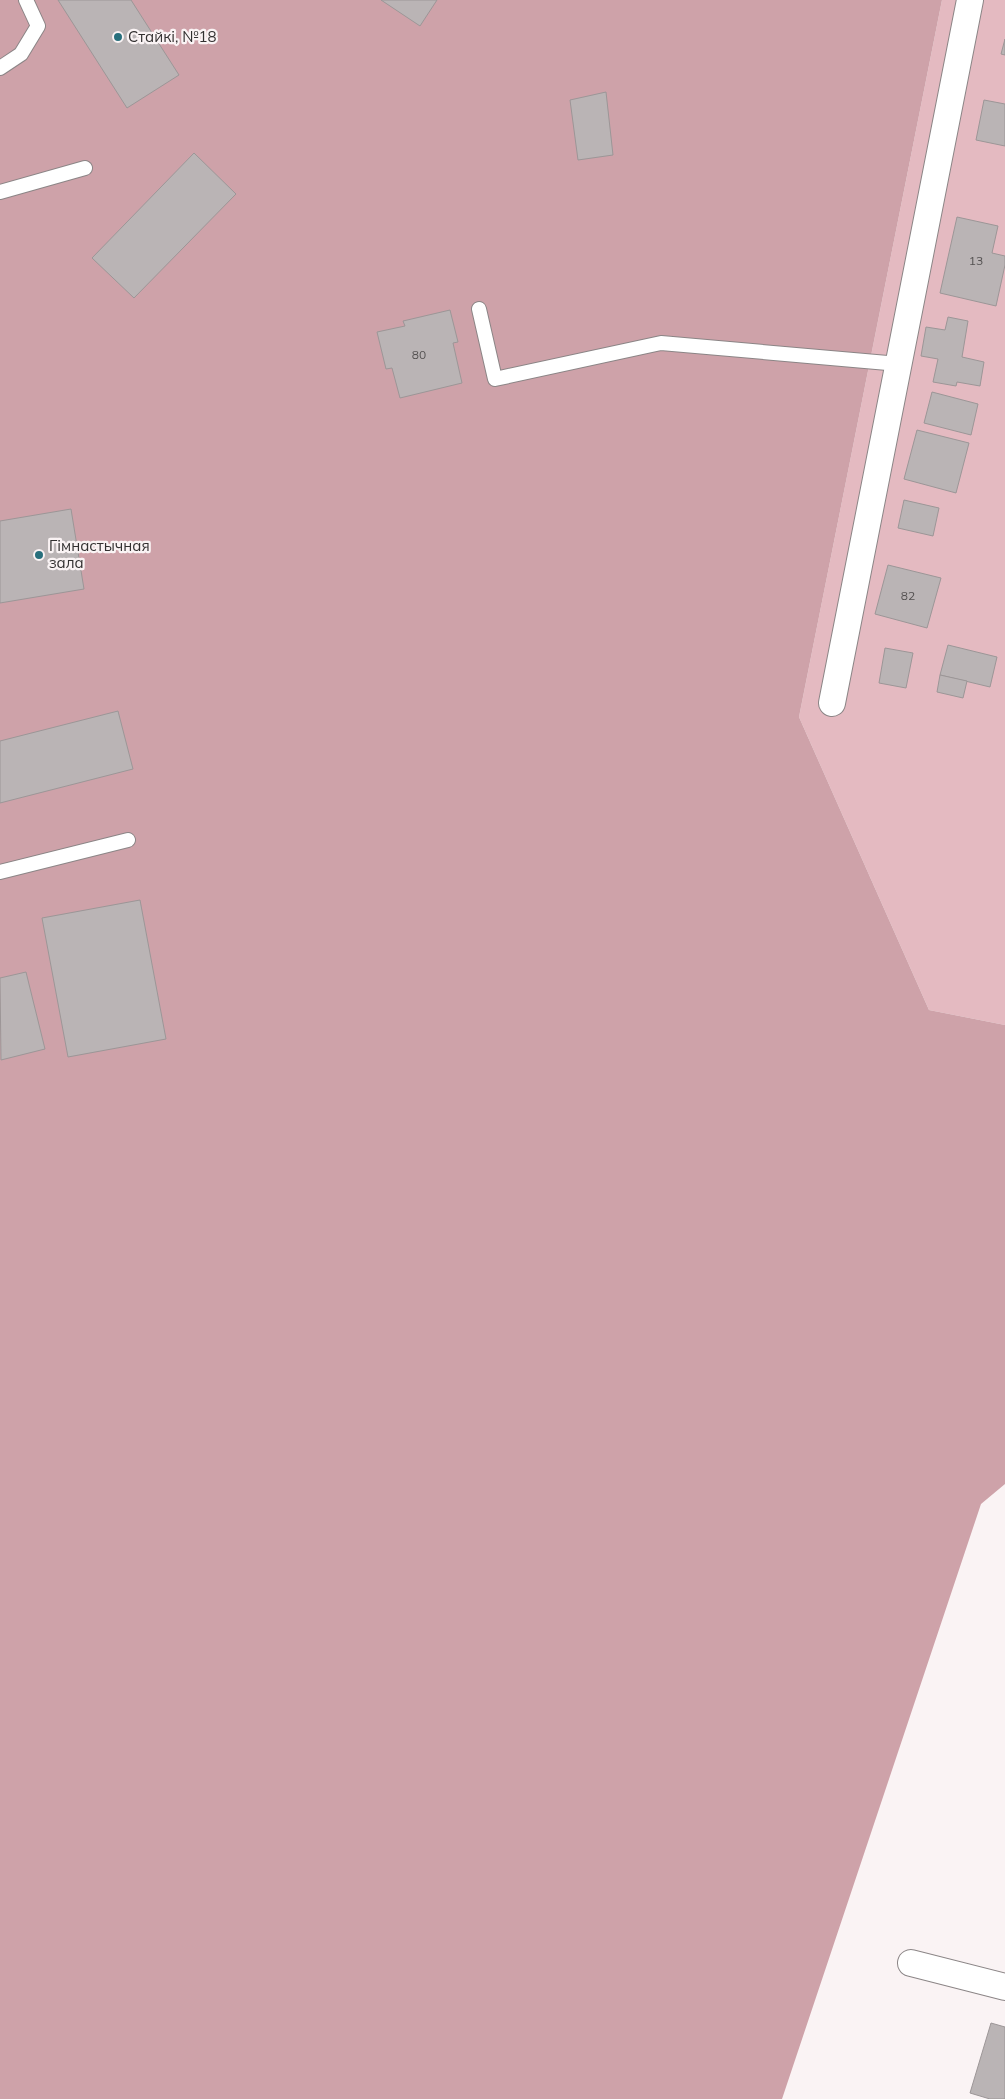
<svg xmlns="http://www.w3.org/2000/svg" width="1005" height="2099" viewBox="0 0 1005 2099" font-family="Mulish,sans-serif">
  <style>
    .green { fill: #e4bac1 }
    .forest { fill: #cea2a9 }
    .building { fill: #bab4b5; stroke: #9c9697 }
    .lines { fill: none; stroke-linecap: round; stroke-linejoin: round }
    .lane-casing { stroke: #8b8586; stroke-width: 16 }
    .street-casing { stroke: #8b8586; stroke-width: 28 }
    .lane { stroke: #fff; stroke-width: 14 }
    .street { stroke: #fff; stroke-width: 26 }
    .poi-dot { fill: #286f7c; stroke: #faf3f4; stroke-width: 2 }
    .labels { text-anchor: middle; stroke-width: 4.5; stroke-linejoin: round; paint-order: stroke }
    .number-label { font-size: 12px; fill: #545151 }
    .poi-label { font-size: 15px; fill: #323030; stroke: #faf3f4; text-anchor: start }
  </style>
  <rect width="100%" height="100%" fill="#faf3f4"/>
  <!-- green -->
  <polygon class="green" points="942,0 1005,0 1005,1025 929,1010 799,717"/>
  <!-- forest -->
  <polygon class="forest" points="0,0 942,0 799,717 929,1010 1005,1025 1005,1484 981,1504 782,2099 0,2099"/>
  <!-- building -->
  <g class="building">
    <polygon points="58,0 131,0 179,75 127,108"/>
    <polygon points="381,0 437,0 420,26"/>
    <polygon points="1005,39 1005,55 1001,54"/>
    <polygon points="606,92 613,155 578,160 570,100"/>
    <polygon points="984,100 1005,104 1005,146 976,140"/>
    <polygon points="194,153 236,194 134,298 92,258"/>
    <polygon points="957,217 998,226 992,253 1005,256 1005,265 996,306 940,293"/>
    <polygon points="450,310 458,342 453,343 462,383 400,398 392,368 386,369 377,332 405,326 403,321"/>
    <polygon points="948,317 968,321 962,357 984,362 980,386 957,382 956,386 933,382 938,359 921,356 926,327 945,330"/>
    <polygon points="932,392 978,404 971,435 924,423"/>
    <polygon points="917,430 969,443 956,493 904,479"/>
    <polygon points="904,500 939,508 933,536 898,528"/>
    <polygon points="71,509 84,589 0,603 0,521"/>
    <polygon points="888,565 941,578 927,628 875,614"/>
    <polygon points="948,645 997,657 990,687 940,675"/>
    <polygon points="885,648 913,653 906,688 879,683"/>
    <polygon points="940,675 967,681 963,698 937,692"/>
    <polygon points="118,711 133,769 0,803 0,741"/>
    <polygon points="140,900 166,1039 68,1057 42,918"/>
    <polygon points="26,972 45,1049 1,1060 0,978"/>
    <polygon points="991,2023 1005,2027 1005,2099 990,2099 970,2093"/>
  </g>
  <g class="lines">
    <defs>
      <g id="lane">
        <polyline points="0,68 21,54 38,26 26,0"/>
        <polyline points="0,192 85,168"/>
        <polyline points="479,309 495,379 661,343 899,364"/>
        <polyline points="0,872 128,840"/>
      </g>
      <g id="street">
        <polyline points="832,703 970,0"/>
        <polyline points="911,1963 1005,1987"/>
      </g>
    </defs>
    <!-- lane casing -->
    <use href="#lane" class="lane-casing"/>
    <!-- street casing -->
    <use href="#street" class="street-casing"/>
    <!-- lane -->
    <use href="#lane" class="lane"/>
    <!-- street -->
    <use href="#street" class="street"/>
  </g>
  <!-- markers -->
  <g class="poi-dot">
    <circle cx="118" cy="37" r="5"/>
    <circle cx="39" cy="555" r="5"/>
  </g>
  <g class="labels">
    <!-- number labels -->
    <g class="number-label">
      <text x="976" y="265">13</text>
      <text x="419" y="359">80</text>
      <text x="908" y="600">82</text>
    </g>
    <!-- poi labels -->
    <g class="poi-label">
      <text x="128" y="42">Стайкі, №18</text>
      <text x="49" y="551">Гімнастычная<tspan x="49" dy="17">зала</tspan></text>
    </g>
  </g>
</svg>
